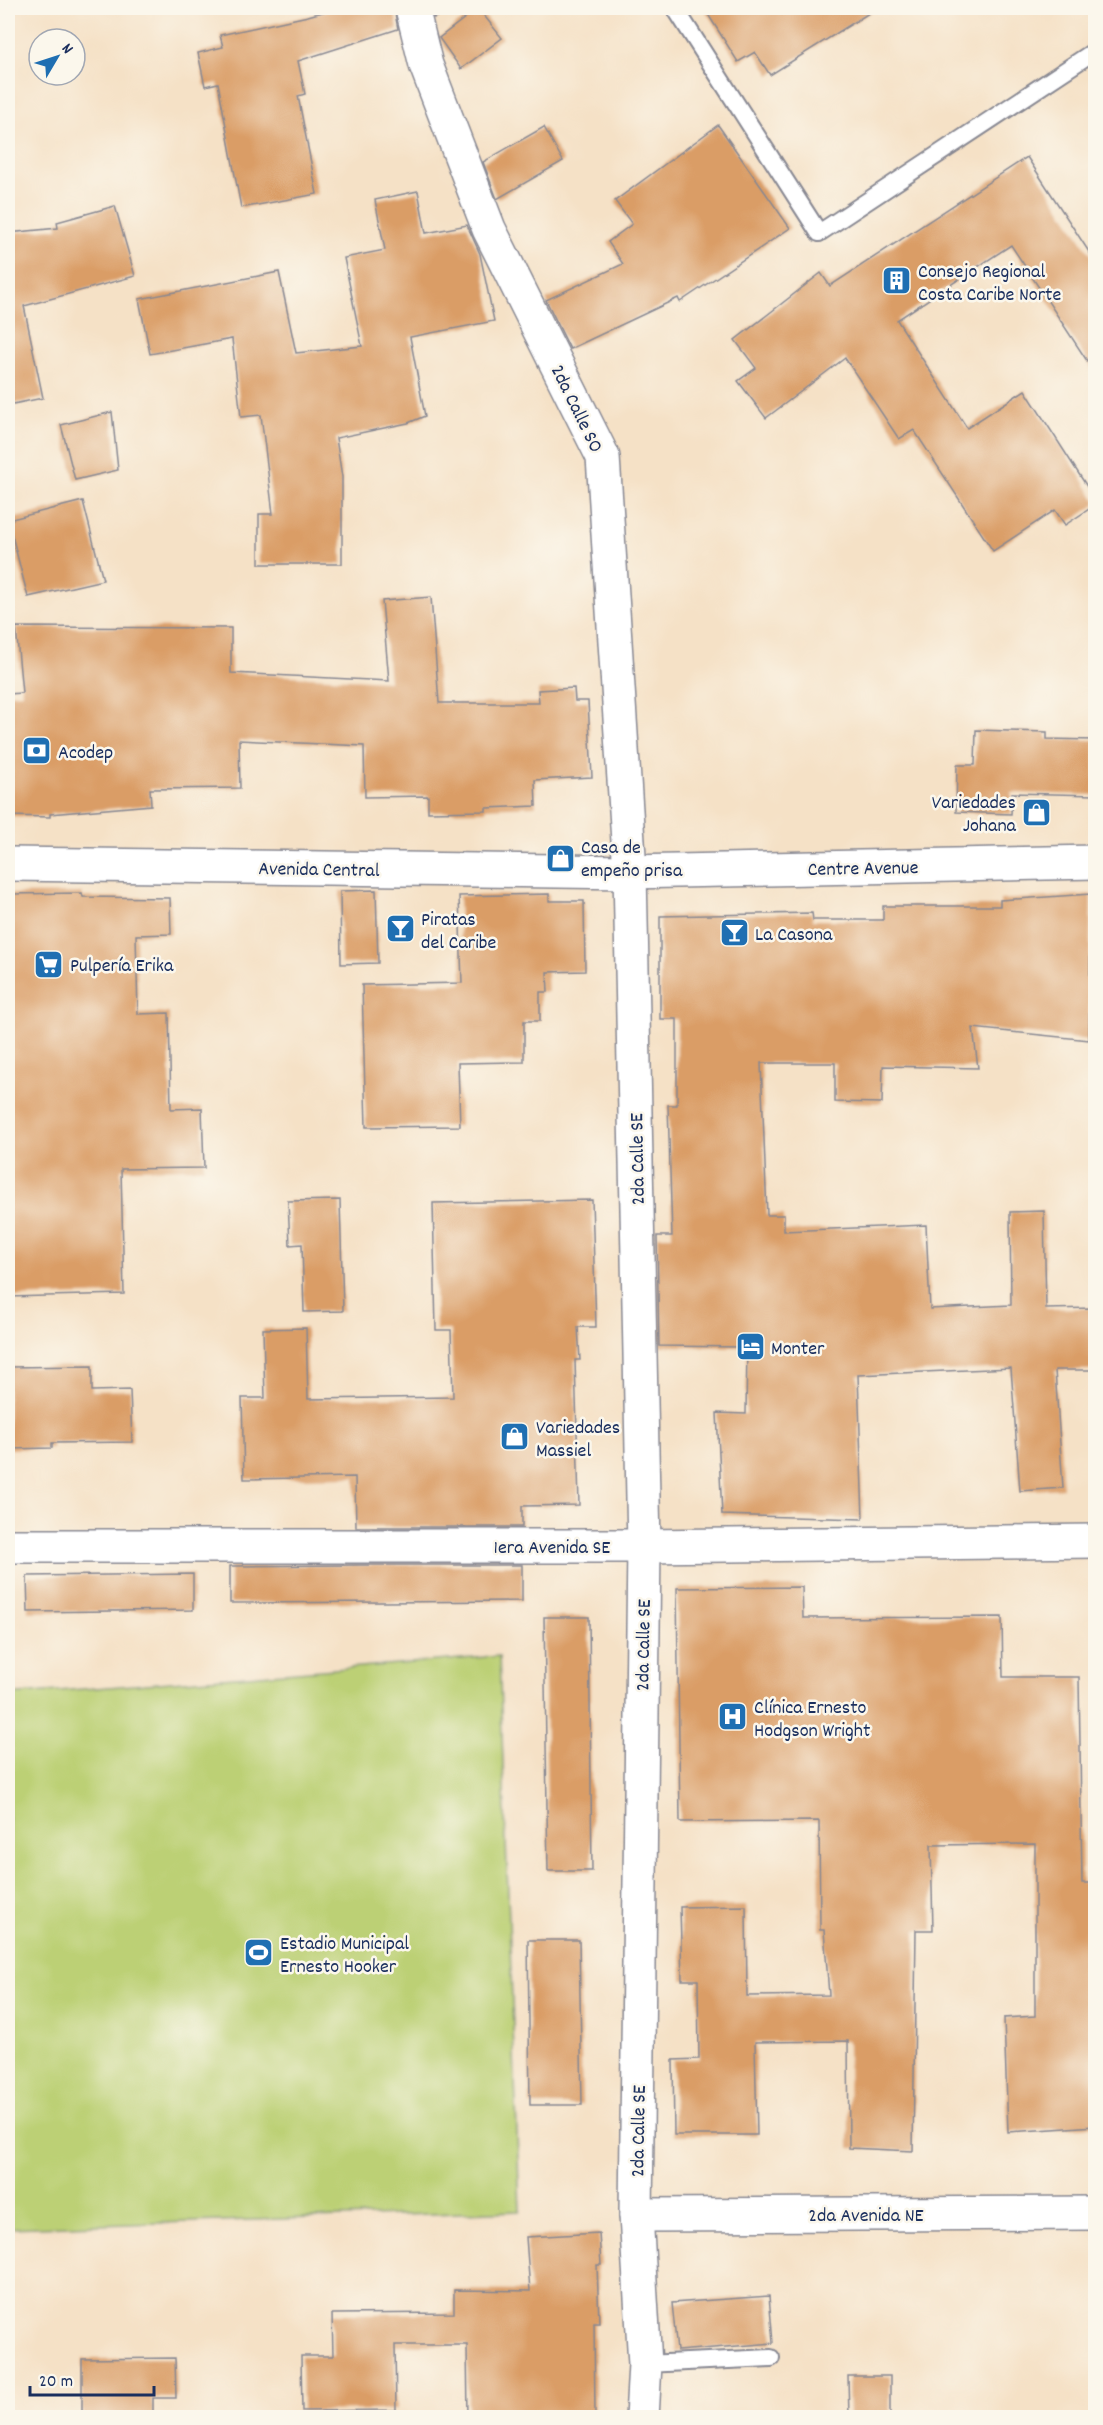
<svg xmlns="http://www.w3.org/2000/svg" width="1103" height="2425" viewBox="0 0 1103 2425" font-family="Dekko,sans-serif">
  <style>
    .green { fill: #bcd074; stroke: #6c8069; stroke-width: 1.5 }
    .building { fill: #da9d66 }
    .lines { fill: none; stroke-linecap: round; stroke-linejoin: round }
    .service-casing { stroke: #888892; stroke-width: 20 }
    .minor-casing { stroke: #888892; stroke-width: 36 }
    .tertiary-casing { stroke: #888892; stroke-width: 36 }
    .service { stroke: #fff; stroke-width: 16 }
    .minor { stroke: #fff; stroke-width: 33 }
    .tertiary { stroke: #fff; stroke-width: 33 }
    .labels { text-anchor: middle; stroke-width: 5; stroke-linejoin: round; paint-order: stroke }
    .poi-label { font-size: 20px; fill: #1b2f5e; stroke: #fbf7ec; text-anchor: start }
    .street-label { font-size: 20px; fill: #1b2f5e; stroke: #fbf7ec }
  </style>
  <rect width="100%" height="100%" fill="#fbf7ec"/>
  <filter id="ink" filterUnits="userSpaceOnUse"><feTurbulence type="fractalNoise" baseFrequency=".0167" numOctaves="2"/><feDisplacementMap in="SourceGraphic" scale="12" xChannelSelector="R" yChannelSelector="G"/><feConvolveMatrix kernelMatrix="1 2 1 2 8 2 1 2 1" color-interpolation-filters="sRGB"/></filter>
  <filter id="wash" filterUnits="userSpaceOnUse"><feTurbulence type="fractalNoise" baseFrequency=".008" numOctaves="4" result="noise"/><feDisplacementMap in="SourceGraphic" scale="24" xChannelSelector="R" yChannelSelector="G"/><feGaussianBlur stdDeviation="1.35" result="paint"/><feColorMatrix in="noise" values="0 0 0 0 0 0 0 0 0 0 0 0 0 0 0 0 0 1.4 0 .05"/><feComposite in="paint" operator="in"/></filter>
  <g filter="url(#wash)">
    <rect width="100%" height="100%" fill="#f5e1c6"/>
    <!-- green -->
    <polygon class="green" points="499,1656 520,2211 8,2228 8,1695"/>
    <g id="blocks">
      <!-- building -->
      <g class="building">
        <polygon points="337,8 394,8 398,29 298,61 305,94 298,96 317,194 241,208 218,83 205,86 198,53 223,47 220,35 308,16"/>
        <polygon points="431,8 442,8 443,14 434,18"/>
        <polygon points="478,8 502,38 461,69 439,38"/>
        <polygon points="704,8 877,8 770,75 755,52 738,62"/>
        <polygon points="718,125 790,228 680,302 678,298 570,349 546,300 623,264 608,242 632,224 615,201"/>
        <polygon points="544,127 563,161 497,199 483,162"/>
        <polygon points="1027,157 1095,261 1095,373 1011,245 897,320 967,428 1025,390 1095,499 1095,505 1065,525 1055,510 993,551 914,430 899,439 845,358 766,418 738,381 756,368 735,340 821,273 830,286"/>
        <polygon points="418,191 426,233 467,225 480,254 494,321 410,337 425,416 408,423 336,438 342,477 342,564 259,564 259,514 273,514 261,415 241,417 232,339 150,354 139,299 279,272 296,353 362,346 344,258 385,250 375,200"/>
        <polygon points="115,206 135,276 24,306 43,398 8,405 8,233 58,228 57,222"/>
        <polygon points="112,412 118,470 75,480 61,425"/>
        <polygon points="83,501 103,580 28,597 8,520"/>
        <polygon points="431,597 439,703 539,703 538,690 574,688 575,701 588,701 592,777 535,780 536,806 486,808 486,811 428,812 428,796 365,797 364,746 239,740 240,788 150,789 151,805 50,814 50,817 8,816 8,694 22,693 16,627 231,628 231,673 389,681 382,601"/>
        <polygon points="976,730 1047,732 1047,739 1095,740 1095,795 1012,793 1011,814 956,812 957,765 975,765"/>
        <polygon points="376,890 378,963 341,964 340,891"/>
        <polygon points="82,893 83,897 170,898 171,934 136,935 138,1014 169,1013 171,1109 202,1108 204,1168 121,1169 124,1294 8,1297 8,894"/>
        <polygon points="549,894 549,901 584,901 585,971 547,972 548,992 540,992 540,1021 524,1021 524,1062 458,1063 460,1126 366,1127 362,985 462,983 459,896"/>
        <polygon points="1091,894 1089,1040 973,1028 978,1068 883,1066 882,1103 835,1102 835,1063 761,1063 767,1215 784,1215 784,1231 926,1225 930,1309 1011,1305 1010,1212 1044,1211 1046,1309 1095,1308 1095,1370 1055,1370 1063,1488 1020,1491 1011,1368 858,1375 863,1519 722,1515 717,1413 746,1414 747,1347 659,1346 657,1236 672,1236 668,1105 677,1105 677,1019 660,1019 660,916 812,913 813,920 883,920 883,906 1000,906 1000,900"/>
        <polygon points="340,1200 343,1311 304,1312 302,1244 290,1245 288,1201"/>
        <polygon points="592,1200 596,1327 578,1327 580,1360 575,1360 579,1505 522,1506 522,1527 356,1527 355,1477 244,1479 242,1398 265,1398 263,1329 306,1328 308,1399 453,1397 451,1330 436,1330 433,1203"/>
        <polygon points="92,1366 92,1391 130,1390 132,1442 52,1443 52,1448 8,1449 8,1367"/>
        <polygon points="357,1565 522,1565 522,1601 230,1603 230,1566"/>
        <polygon points="193,1574 193,1610 28,1612 27,1576"/>
        <polygon points="802,1587 803,1618 1002,1617 1003,1677 1079,1677 1082,1883 1095,1883 1095,2126 1008,2132 1004,2018 1035,2016 1035,1844 931,1845 933,1930 916,1930 913,2151 849,2148 848,2041 755,2042 757,2135 674,2135 673,2060 699,2059 698,1980 682,1980 680,1907 746,1906 747,1996 829,1995 824,1930 820,1930 819,1821 680,1822 677,1588"/>
        <polygon points="544,1617 589,1617 592,1871 548,1871"/>
        <polygon points="528,1940 579,1940 582,2105 530,2105"/>
        <polygon points="599,2233 601,2265 597,2265 599,2323 594,2323 595,2416 468,2418 467,2345 395,2345 396,2410 302,2411 301,2356 333,2356 332,2314 454,2313 454,2290 530,2291 526,2237"/>
        <polygon points="769,2296 773,2343 677,2351 672,2303"/>
        <polygon points="175,2358 176,2398 153,2398 153,2418 82,2418 82,2359"/>
        <polygon points="848,2376 890,2376 890,2418 849,2418"/>
      </g>
    </g>
  </g>
  <g filter="url(#ink)">
    <use href="#blocks" fill-opacity="0" stroke="#888892" stroke-width="1.5"/>
    <g class="lines">
      <defs>
        <g id="service">
          <polyline points="675,8 819,233 1096,50"/>
          <polyline points="645,2364 771,2358"/>
        </g>
        <g id="minor">
          <polyline points="412,8 426,65 489,229 603,457 630,872 644,1546 636,2215 645,2364 642,2418"/>
          <polyline points="8,1546 644,1546 1096,1541"/>
          <polyline points="636,2215 1096,2213"/>
        </g>
        <polyline id="tertiary" points="8,864 630,872 1096,862"/>
      </defs>
      <!-- service casing -->
      <use href="#service" class="service-casing"/>
      <!-- minor casing -->
      <use href="#minor" class="minor-casing"/>
      <!-- tertiary casing -->
      <use href="#tertiary" class="tertiary-casing"/>
      <!-- service -->
      <use href="#service" class="service"/>
      <!-- minor -->
      <use href="#minor" class="minor"/>
      <!-- tertiary -->
      <use href="#tertiary" class="tertiary"/>
    </g>
  </g>
  <!-- icons -->
  <defs>
    <symbol id="building-square" viewBox="-11 -11 22 22"><rect x="-9" y="-9" width="18" height="18" rx="4" fill="#1f6fb2" stroke="#fbf7ec"/><path d="M-4-6H4V6H1V3H-1V6H-4ZM-2.5-4.3h1.7v1.8h-1.7ZM.8-4.3h1.7v1.8H.8ZM-2.5-1h1.7V.8h-1.7ZM.8-1h1.7V.8H.8Z" fill="#fff"/></symbol>
    <symbol id="bank-square" viewBox="-11 -11 22 22"><rect x="-9" y="-9" width="18" height="18" rx="4" fill="#1f6fb2" stroke="#fbf7ec"/><path d="M-6-4H6V4H-6ZM0-2.3a2.3 2.3 0 1 0 0 4.6a2.3 2.3 0 1 0 0-4.6Z" fill="#fff"/></symbol>
    <symbol id="shop-square" viewBox="-11 -11 22 22"><rect x="-9" y="-9" width="18" height="18" rx="4" fill="#1f6fb2" stroke="#fbf7ec"/><path d="M-5-2.5h2.3a2.7 3.5 0 0 1 5.4 0H5L5.5 6h-11ZM-1.5-2.5h3a1.5 2.3 0 0 0-3 0Z" fill="#fff"/></symbol>
    <symbol id="bar-square" viewBox="-11 -11 22 22"><rect x="-9" y="-9" width="18" height="18" rx="4" fill="#1f6fb2" stroke="#fbf7ec"/><path d="M-6-5H6L.8 .8V4.5H3.5V6h-7V4.5H-.8V.8Z" fill="#fff"/></symbol>
    <symbol id="supermarket-square" viewBox="-11 -11 22 22"><rect x="-9" y="-9" width="18" height="18" rx="4" fill="#1f6fb2" stroke="#fbf7ec"/><path d="M-6-5.5h2.5l.6 2H6L4.5 2H-2.5L-4.4-4H-6ZM-1.5 3.2a1.3 1.3 0 1 0 .1 0ZM3 3.2a1.3 1.3 0 1 0 .1 0Z" fill="#fff"/></symbol>
    <symbol id="hotel-square" viewBox="-11 -11 22 22"><rect x="-9" y="-9" width="18" height="18" rx="4" fill="#1f6fb2" stroke="#fbf7ec"/><path d="M-6-4.5h1.5V1H6V5H4.5V3h-9V5H-6ZM-4 0a1.8 1.8 0 1 1 3.6 0ZM.5 0V-2.5h3Q6-2.5 6 0Z" fill="#fff"/></symbol>
    <symbol id="hospital-square" viewBox="-11 -11 22 22"><rect x="-9" y="-9" width="18" height="18" rx="4" fill="#1f6fb2" stroke="#fbf7ec"/><path d="M-5-5h3v3.5h4V-5h3V5h-3V1.5h-4V5h-3Z" fill="#fff"/></symbol>
    <symbol id="stadium-square" viewBox="-11 -11 22 22"><rect x="-9" y="-9" width="18" height="18" rx="4" fill="#1f6fb2" stroke="#fbf7ec"/><path d="M0-5a6.5 5 0 1 0 0 10a6.5 5 0 1 0 0-10ZM-3.5-1.8h7v3.6h-7Z" fill="#fff"/></symbol>
  </defs>
  <g fill-rule="evenodd">
    <use href="#building-square" x="880" y="264" width="33" height="33"/>
    <use href="#bank-square" x="20" y="734" width="33" height="33"/>
    <use href="#shop-square" x="1020" y="796" width="33" height="33"/>
    <use href="#shop-square" x="544" y="842" width="33" height="33"/>
    <use href="#bar-square" x="384" y="912" width="33" height="33"/>
    <use href="#bar-square" x="718" y="916" width="33" height="33"/>
    <use href="#supermarket-square" x="32" y="948" width="33" height="33"/>
    <use href="#hotel-square" x="734" y="1330" width="33" height="33"/>
    <use href="#shop-square" x="498" y="1420" width="33" height="33"/>
    <use href="#hospital-square" x="716" y="1700" width="33" height="33"/>
    <use href="#stadium-square" x="242" y="1936" width="33" height="33"/>
  </g>
  <g class="labels">
    <!-- poi labels -->
    <g class="poi-label">
      <text x="918" y="277">Consejo Regional<tspan x="918" dy="23">Costa Caribe Norte</tspan></text>
      <text x="58" y="758">Acodep</text>
      <text x="1016" y="808" text-anchor="end">Variedades<tspan x="1016" dy="23">Johana</tspan></text>
      <text x="581" y="853">Casa de<tspan x="581" dy="23">empeño prisa</tspan></text>
      <text x="421" y="925">Piratas<tspan x="421" dy="23">del Caribe</tspan></text>
      <text x="755" y="940">La Casona</text>
      <text x="70" y="971">Pulpería Erika</text>
      <text x="771" y="1354">Monter</text>
      <text x="536" y="1433">Variedades<tspan x="536" dy="23">Massiel</tspan></text>
      <text x="754" y="1713">Clínica Ernesto<tspan x="754" dy="23">Hodgson Wright</tspan></text>
      <text x="280" y="1949">Estadio Municipal<tspan x="280" dy="23">Ernesto Hooker</tspan></text>
    </g>
    <!-- street labels -->
    <g class="street-label">
      <text transform="translate(578 408) rotate(64)" y="7">2da Calle SO</text>
      <text transform="translate(863 867) rotate(-1)" y="7">Centre Avenue</text>
      <text transform="translate(319 868) rotate(1)" y="7">Avenida Central</text>
      <text transform="translate(636 1159) rotate(-91)" y="7">2da Calle SE</text>
      <text x="552" y="1553">1era Avenida SE</text>
      <text transform="translate(642 1645) rotate(-89)" y="7">2da Calle SE</text>
      <text transform="translate(637 2131) rotate(-89)" y="7">2da Calle SE</text>
      <text x="866" y="2221">2da Avenida NE</text>
    </g>
  </g>
  <!-- margin -->
  <rect width="1103" height="2425" fill="none" stroke="#fbf7ec" stroke-width="30"/>
  <!-- north arrow -->
  <g transform="translate(57 57) rotate(51)"><circle r="28" fill="#fbf7ec" stroke="#a1a7b3" stroke-width="1.5"/>
  <path d="M0-4.5L10 22L0 15L-10 22Z" fill="#1f6fb2"/>
  <text y="-9" font-size="16" font-weight="bold" text-anchor="middle" fill="#1b2f5e">N</text>
  </g>
  <!-- scale -->
  <path d="M30 2386v9h124v-9" fill="none" stroke="#1b2f5e" stroke-width="3"/>
  <text x="39" y="2386" font-size="18" fill="#1b2f5e" stroke="#fbf7ec" stroke-width="4.5" paint-order="stroke">20 m</text>
</svg>
